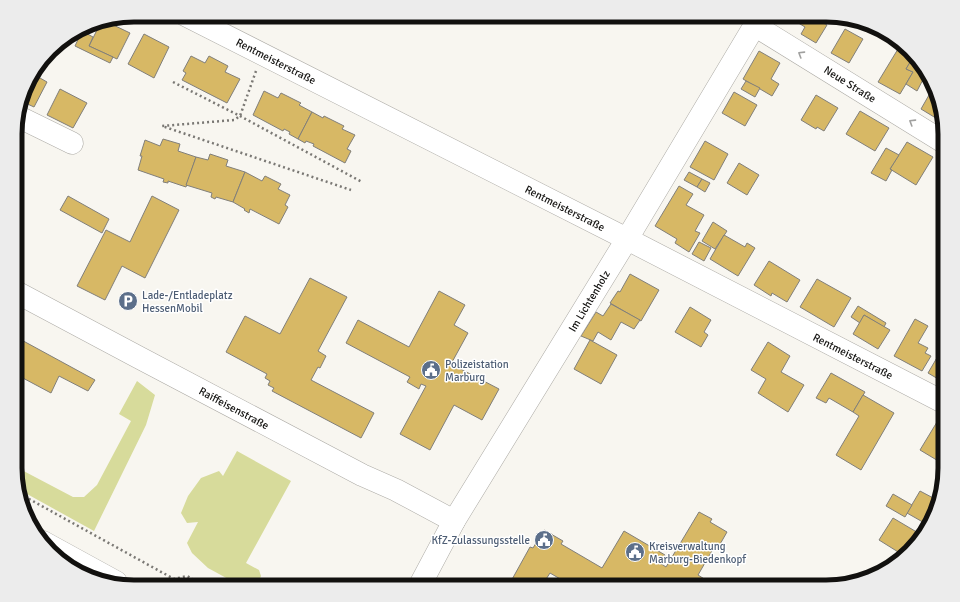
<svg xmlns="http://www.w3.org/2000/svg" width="960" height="602" viewBox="0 0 960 602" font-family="Signika,sans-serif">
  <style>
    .green { fill: #d7db9b }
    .building { fill: #d7b865; stroke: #817f7a }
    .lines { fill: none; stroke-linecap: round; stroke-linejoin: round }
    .minor-casing { stroke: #adaba6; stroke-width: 23 }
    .major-casing { stroke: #adaba6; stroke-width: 23 }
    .path { stroke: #7a7874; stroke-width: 2.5; stroke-dasharray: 2 3; stroke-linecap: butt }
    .minor { stroke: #fff; stroke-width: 22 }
    .major { stroke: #fff; stroke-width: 22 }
    .oneway { stroke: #a0a09f }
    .labels { text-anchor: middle; stroke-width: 3; stroke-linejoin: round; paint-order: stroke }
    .street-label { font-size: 11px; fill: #12110f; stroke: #fff }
    .service-label { font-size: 11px; fill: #4e5e75; stroke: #fff; text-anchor: start }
    .rim { fill: none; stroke: #12110f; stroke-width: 5 }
  </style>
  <rect width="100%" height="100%" fill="#f8f6f0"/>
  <!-- green -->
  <g class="green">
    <polygon points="137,381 155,395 146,425 94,531 18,489 16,484 16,467 73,497 84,497 97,485 131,421 119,414"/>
    <polygon points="237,451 291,481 246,563 259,570 261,576 257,586 241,586 208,568 192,553 187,543 198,522 187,523 181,513 188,496 201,478 219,471 223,476"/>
  </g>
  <!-- building -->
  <g class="building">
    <polygon points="785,15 815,15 814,18 827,25 816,43 801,34 805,27"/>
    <polygon points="105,21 130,33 117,59 89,46 101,22"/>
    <polygon points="845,29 863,39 849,63 831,53"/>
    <polygon points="82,31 93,37 89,46 113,57 110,63 75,46"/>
    <polygon points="144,34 169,47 154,78 128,64"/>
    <polygon points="898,49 913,58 906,69 913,72 900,94 878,82"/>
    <polygon points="759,51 780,63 771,79 779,84 772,96 743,79"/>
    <polygon points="191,56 205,63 209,56 228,66 225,72 240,79 227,103 182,80 186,73 183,71"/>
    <polygon points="913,57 927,72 917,91 906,84 913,72 906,69"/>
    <polygon points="33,74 47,82 34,107 21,101 27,83"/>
    <polygon points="746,81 760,88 755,97 741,89"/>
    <polygon points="933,88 944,123 921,109"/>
    <polygon points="60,89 87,103 73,128 47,115"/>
    <polygon points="264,91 278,98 281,93 301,103 299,105 312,112 298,139 289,134 290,132 284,129 283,131 253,115"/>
    <polygon points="734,92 757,105 745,126 722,113"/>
    <polygon points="816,95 838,108 824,131 817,127 816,129 801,120"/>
    <polygon points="860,111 889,128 875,151 846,134"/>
    <polygon points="312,112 323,118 324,116 344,126 342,129 355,135 347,149 351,151 345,163 313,146 314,144 306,141 305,143 298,139"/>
    <polygon points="163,139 180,144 178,151 196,157 186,187 168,181 168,183 163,182 164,179 138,170 142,156 140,156 145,140 160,146"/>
    <polygon points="705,141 728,154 714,180 690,167"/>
    <polygon points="907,142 933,157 916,185 890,169"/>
    <polygon points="886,148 899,155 890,169 892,170 886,181 871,173"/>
    <polygon points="210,154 228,160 226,166 245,172 233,202 216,197 215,199 211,197 212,193 186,185 196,157 208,160"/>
    <polygon points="739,163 759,175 747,195 727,183"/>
    <polygon points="245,172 262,181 265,176 281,184 278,189 290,195 285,205 288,207 279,224 250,209 249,213 244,210 245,209 233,202"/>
    <polygon points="689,172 702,179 697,187 684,180"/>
    <polygon points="945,172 945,189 937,184"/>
    <polygon points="702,179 710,183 705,192 697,187"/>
    <polygon points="679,186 693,194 686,205 704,215 695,231 700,233 689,252 675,243 677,239 655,226"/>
    <polygon points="68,196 109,219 102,233 60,210"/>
    <polygon points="152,196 179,210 145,278 122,266 105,300 77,286 106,230 130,242"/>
    <polygon points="713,222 727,231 715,249 702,241"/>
    <polygon points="724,235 745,247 747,243 755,248 738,276 710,259"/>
    <polygon points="699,242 711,248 704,261 692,254"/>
    <polygon points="769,261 800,280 787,302 772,293 771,296 754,285"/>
    <polygon points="630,274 659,290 641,321 610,303 618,291 620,292"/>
    <polygon points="310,278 347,297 318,351 326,356 320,368 318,367 311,380 374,413 361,438 272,391 274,388 268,385 270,381 265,378 267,374 226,352 245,316 280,334"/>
    <polygon points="817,279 851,298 834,327 800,307"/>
    <polygon points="439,291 465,305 454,325 468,333 451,364 499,389 482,420 454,405 430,450 400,434 426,386 421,384 419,389 407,382 410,377 346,343 358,320 409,347"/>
    <polygon points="611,304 640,320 634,329 621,322 611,340 598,332 593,341 581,336 596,312 603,316"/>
    <polygon points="858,306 886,323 884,327 864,315 860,323 851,317"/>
    <polygon points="690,307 711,320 704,332 708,335 701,347 675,332"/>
    <polygon points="864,315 890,330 878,349 853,334"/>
    <polygon points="915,319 928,326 918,343 928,348 925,353 931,356 922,371 894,356"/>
    <polygon points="16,337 95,380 88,391 59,376 51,393 21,377 16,386"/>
    <polygon points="590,340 617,355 601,384 574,369"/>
    <polygon points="768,342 790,356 781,372 804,385 788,412 758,393 766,379 751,370"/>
    <polygon points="945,344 945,383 928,373"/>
    <polygon points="831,373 865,392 853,412 829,398 826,403 816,398"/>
    <polygon points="863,395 894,413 861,470 836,455 859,416 853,412"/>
    <polygon points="937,422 945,426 945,435 943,437 945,438 945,465 920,450"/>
    <polygon points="920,491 937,500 928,525 907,513"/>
    <polygon points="893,494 912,505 905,517 886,506"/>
    <polygon points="699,512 712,519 710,522 727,532 719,546 716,544 698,575 717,587 601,587 594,583 591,587 574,587 550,573 541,587 500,587 504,580 510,583 530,547 533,548 544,530 563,541 561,544 602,568 624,531 665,555 660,563 666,567"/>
    <polygon points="893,518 920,534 912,547 903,555 879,540"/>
  </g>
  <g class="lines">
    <defs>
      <g id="minor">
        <polyline points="185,15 627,239 945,403"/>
        <polyline points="754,25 945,143"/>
        <polyline points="17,116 72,143"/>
        <polyline points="16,292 138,357 362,475 396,490 454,521"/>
        <polyline points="419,587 454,521 627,239 761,15"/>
      </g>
      <polyline id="major" points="43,542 116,582"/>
    </defs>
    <!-- minor casing -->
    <use href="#minor" class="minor-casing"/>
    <!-- major casing -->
    <use href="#major" class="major-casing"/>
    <!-- path -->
    <g class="path">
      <polyline points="256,71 240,116 234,120 162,126 351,190"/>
      <polyline points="173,82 240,116 362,182"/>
      <polyline points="20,494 174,579 187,576 207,587"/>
      <polyline points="174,580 188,587"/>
    </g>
    <!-- minor -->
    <use href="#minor" class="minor"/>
    <!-- major -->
    <use href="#major" class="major"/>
  </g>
  <!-- one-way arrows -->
  <defs><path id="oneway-chevron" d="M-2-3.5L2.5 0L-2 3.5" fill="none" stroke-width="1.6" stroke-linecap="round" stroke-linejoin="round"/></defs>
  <g class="oneway">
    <use href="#oneway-chevron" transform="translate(801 54) rotate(-148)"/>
    <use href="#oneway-chevron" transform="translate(912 122) rotate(-148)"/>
  </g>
  <!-- icons -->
  <defs>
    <symbol id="parking-disc" viewBox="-11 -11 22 22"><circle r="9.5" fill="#5c6f8a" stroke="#fff"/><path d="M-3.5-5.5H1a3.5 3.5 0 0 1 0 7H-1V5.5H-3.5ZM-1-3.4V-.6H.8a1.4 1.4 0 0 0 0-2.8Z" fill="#fff"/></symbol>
    <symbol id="civic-disc" viewBox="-11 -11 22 22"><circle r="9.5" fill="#5c6f8a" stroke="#fff"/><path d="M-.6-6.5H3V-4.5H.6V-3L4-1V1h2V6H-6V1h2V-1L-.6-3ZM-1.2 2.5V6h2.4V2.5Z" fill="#fff"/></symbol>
  </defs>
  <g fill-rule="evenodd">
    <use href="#parking-disc" x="117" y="290" width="22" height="22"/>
    <use href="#civic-disc" x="420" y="359" width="22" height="22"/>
    <use href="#civic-disc" x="533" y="529" width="22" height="22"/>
    <use href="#civic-disc" x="624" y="541" width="22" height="22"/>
  </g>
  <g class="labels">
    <!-- street labels -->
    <g class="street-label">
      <text transform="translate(276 61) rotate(27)" y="4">Rentmeisterstraße</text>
      <text transform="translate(850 84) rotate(32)" y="4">Neue Straße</text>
      <text transform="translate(565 208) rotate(27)" y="4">Rentmeisterstraße</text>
      <text transform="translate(589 301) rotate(-59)" y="4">Im Lichtenholz</text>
      <text transform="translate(853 356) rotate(27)" y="4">Rentmeisterstraße</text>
      <text transform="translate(234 408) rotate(28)" y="4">Raiffeisenstraße</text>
    </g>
    <!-- service labels -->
    <g class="service-label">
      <text x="142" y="299">Lade-/Entladeplatz<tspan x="142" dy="13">HessenMobil</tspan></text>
      <text x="445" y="368">Polizeistation<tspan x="445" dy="13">Marburg</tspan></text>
      <text x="530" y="544" text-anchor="end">KfZ-Zulassungsstelle</text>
      <text x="649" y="550">Kreisverwaltung<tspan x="649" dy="13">Marburg-Biedenkopf</tspan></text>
    </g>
  </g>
  <!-- crop -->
  <path d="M0 0H960V602H0ZM134 22H826A112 112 0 0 1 938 134V468A112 112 0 0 1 826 580H134A112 112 0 0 1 22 468V134A112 112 0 0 1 134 22Z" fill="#ececec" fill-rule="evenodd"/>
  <path class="rim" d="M134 22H826A112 112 0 0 1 938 134V468A112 112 0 0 1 826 580H134A112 112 0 0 1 22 468V134A112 112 0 0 1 134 22Z"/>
</svg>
